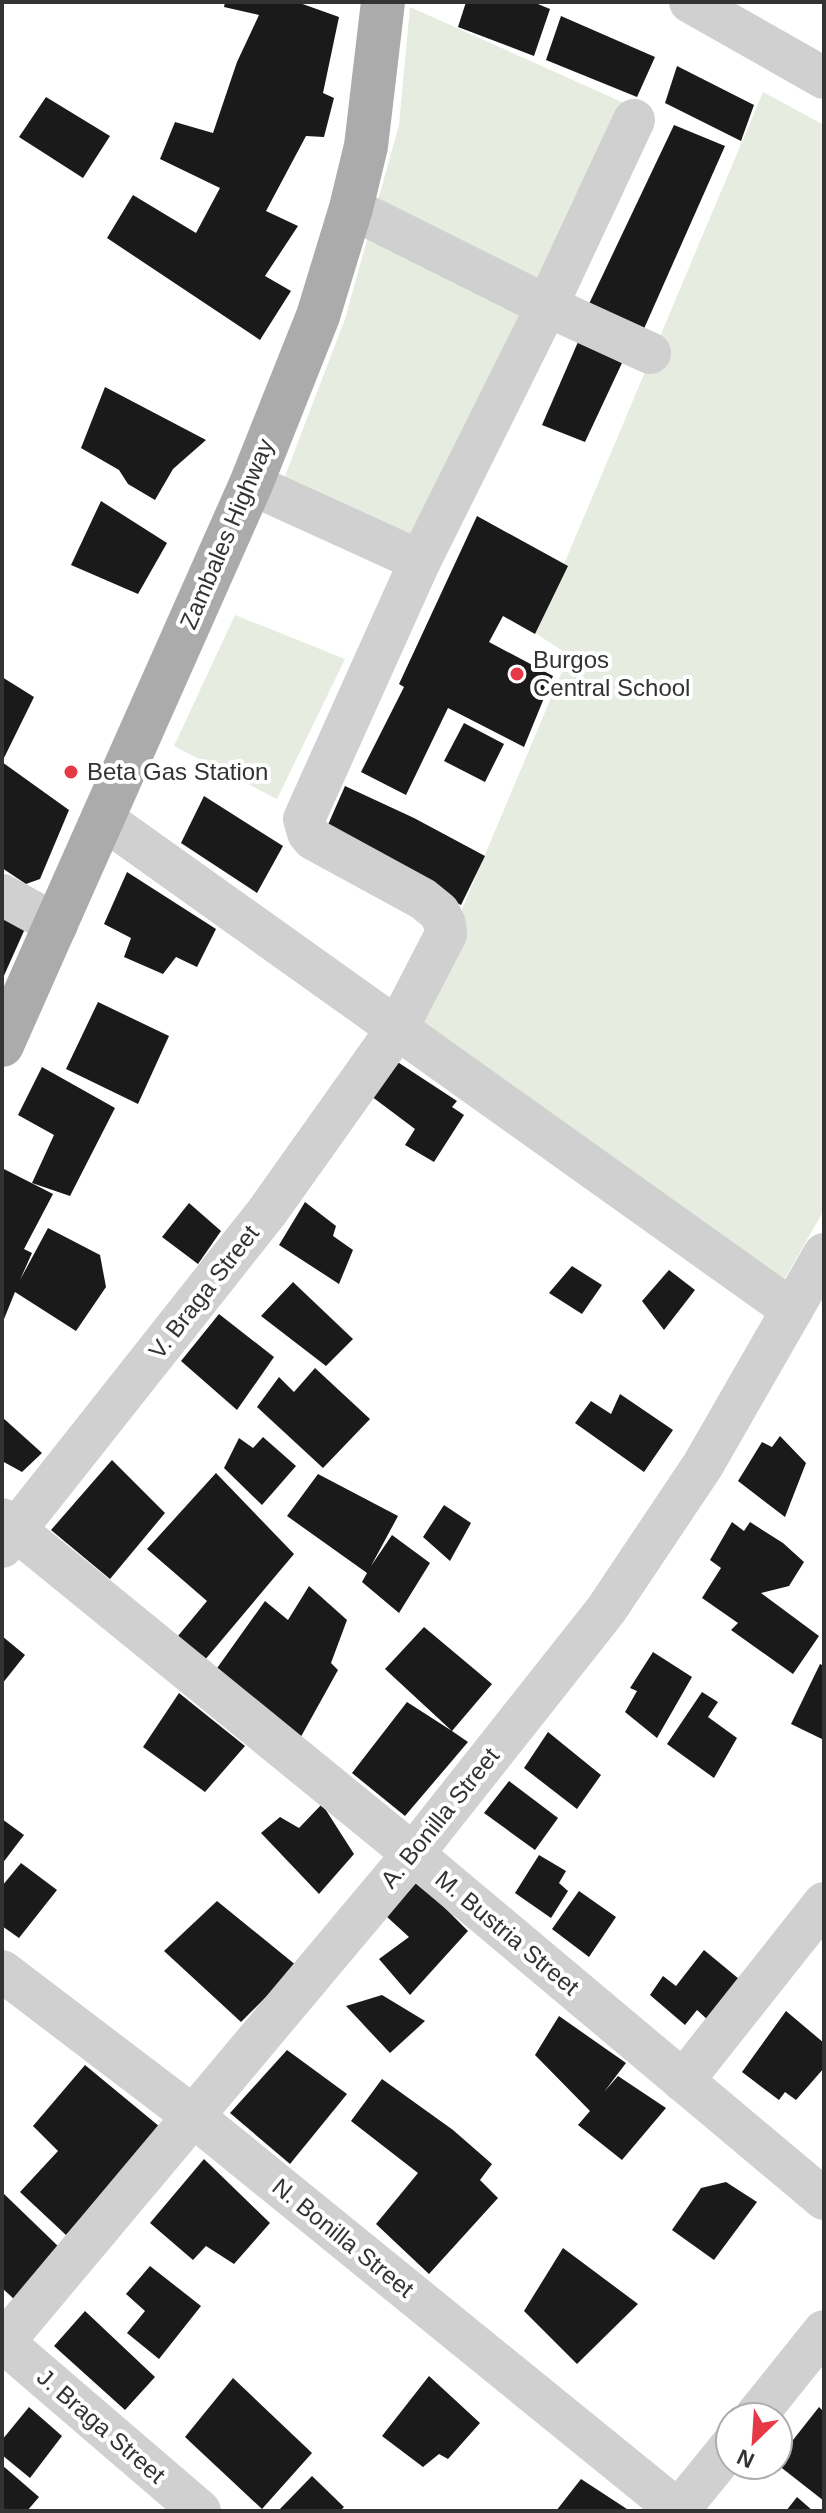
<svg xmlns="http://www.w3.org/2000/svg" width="826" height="2513" viewBox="0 0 826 2513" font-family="Helvetica,sans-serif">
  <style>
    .green { fill: #e6ecdf }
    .building { fill: #1a1a1a }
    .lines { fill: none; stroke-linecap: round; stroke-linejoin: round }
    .minor { stroke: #d0d0d0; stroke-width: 42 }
    .major { stroke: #ababab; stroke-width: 44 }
    .poi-dot { fill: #e63946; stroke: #fff; stroke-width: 3 }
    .labels { text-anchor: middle; stroke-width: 8; stroke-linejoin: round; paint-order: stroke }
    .street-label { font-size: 24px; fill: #333; stroke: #fff }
    .poi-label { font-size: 24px; fill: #333; stroke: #fff; text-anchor: start }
  </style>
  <rect width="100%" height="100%" fill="#fff"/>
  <!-- green -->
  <g class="green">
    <polygon points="410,7 644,112 415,573 272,510 345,319 399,125"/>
    <polygon points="763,92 824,125 824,1210 781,1285 413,1026 569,655 535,633"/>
    <polygon points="235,615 345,659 277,799 174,746"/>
  </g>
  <!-- building -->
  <g class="building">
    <polygon points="225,2 297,2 339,17 323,93 334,98 324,137 306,136 266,211 298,226 265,276 291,291 260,340 107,238 133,195 196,233 220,188 160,159 175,122 213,133 237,62 259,15 224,7"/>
    <polygon points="466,2 533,2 550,9 534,56 458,27"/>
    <polygon points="561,16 655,57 637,97 546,60"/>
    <polygon points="677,66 754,105 741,141 665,103"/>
    <polygon points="46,97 110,136 83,178 19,137"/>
    <polygon points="674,125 725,146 643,331 588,306"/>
    <polygon points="578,342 622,363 585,442 542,425"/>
    <polygon points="105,387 206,440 173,469 155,500 128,484 119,470 81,448"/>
    <polygon points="101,501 167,543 138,594 71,565"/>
    <polygon points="477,516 568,566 535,634 503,616 489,642 553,676 524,747 448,708 406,795 361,772 404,687 399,684"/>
    <polygon points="2,677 34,697 2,762 69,810 40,879 26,884 2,868"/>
    <polygon points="464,723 504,744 485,782 444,761"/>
    <polygon points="345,786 414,818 485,856 461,905 391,872 323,836"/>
    <polygon points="204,796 283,846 257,893 181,843"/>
    <polygon points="127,872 216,929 197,967 176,957 163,974 124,957 131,938 104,924"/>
    <polygon points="2,908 28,922 2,980"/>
    <polygon points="98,1002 169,1036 138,1104 66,1069"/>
    <polygon points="396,1061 457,1101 452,1107 464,1115 434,1162 405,1145 415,1129 371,1096"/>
    <polygon points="42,1067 115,1108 70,1196 32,1183 54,1135 18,1115"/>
    <polygon points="2,1168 53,1194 24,1249 32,1253 20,1280 48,1228 100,1255 106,1287 76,1331 15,1292 2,1324"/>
    <polygon points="305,1202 336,1226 333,1236 353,1250 339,1284 279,1245"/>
    <polygon points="189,1203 221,1231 198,1264 162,1237"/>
    <polygon points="572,1266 602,1285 582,1314 549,1293"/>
    <polygon points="669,1270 695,1290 664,1330 642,1301"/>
    <polygon points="293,1282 353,1339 326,1366 261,1316"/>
    <polygon points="219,1314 274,1357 237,1410 181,1361"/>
    <polygon points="315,1368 370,1419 323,1468 257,1407 279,1377 294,1392"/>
    <polygon points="620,1394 673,1430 644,1472 575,1423 591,1401 611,1414"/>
    <polygon points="2,1417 42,1453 22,1472 2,1461"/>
    <polygon points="780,1436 806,1463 785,1517 738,1481 762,1442 772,1447"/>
    <polygon points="263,1437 296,1466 262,1505 224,1468 239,1438 253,1448"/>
    <polygon points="112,1460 165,1513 110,1579 51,1530"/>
    <polygon points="216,1473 294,1554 204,1661 178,1636 207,1601 147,1549"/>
    <polygon points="318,1474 398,1516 371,1566 392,1535 430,1563 399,1613 362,1582 367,1573 287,1516"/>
    <polygon points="444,1505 471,1523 450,1561 423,1537"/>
    <polygon points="732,1522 744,1531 750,1522 783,1543 804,1562 789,1586 761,1593 819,1636 793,1674 731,1630 738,1623 702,1598 721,1568 710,1560"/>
    <polygon points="309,1586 347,1620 331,1663 338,1670 298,1742 215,1671 265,1601 288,1620"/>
    <polygon points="424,1627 492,1684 452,1731 468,1742 405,1816 352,1773 407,1702 452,1731 385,1669"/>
    <polygon points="2,1636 25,1655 2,1684"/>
    <polygon points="653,1652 692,1677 657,1738 625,1712 637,1691 630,1688"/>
    <polygon points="820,1664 824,1666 824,1740 791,1724"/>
    <polygon points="702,1692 718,1702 708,1717 737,1738 714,1778 667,1744"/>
    <polygon points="179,1693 245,1746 205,1792 143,1747"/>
    <polygon points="548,1732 601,1775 577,1809 524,1768"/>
    <polygon points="509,1781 558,1818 535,1850 484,1813"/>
    <polygon points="322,1804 354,1854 319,1894 261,1833 280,1817 299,1828"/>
    <polygon points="2,1819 24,1835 2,1864"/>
    <polygon points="539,1855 566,1871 559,1883 568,1891 551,1918 515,1893"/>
    <polygon points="21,1863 57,1890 19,1938 2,1926 2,1886"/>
    <polygon points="418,1881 468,1931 410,1995 379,1959 409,1937 386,1916"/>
    <polygon points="579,1891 616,1917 589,1957 552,1929"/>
    <polygon points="217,1901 297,1966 241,2022 164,1951"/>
    <polygon points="704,1950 739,1979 708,2020 697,2010 685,2025 650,1995 663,1976 676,1986"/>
    <polygon points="382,1995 425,2021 390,2053 346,2006"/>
    <polygon points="786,2011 824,2043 824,2068 796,2100 785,2092 779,2100 742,2072"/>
    <polygon points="559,2016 626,2063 604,2092 618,2076 666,2108 622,2160 578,2125 590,2111 535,2055"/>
    <polygon points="287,2050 347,2094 290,2164 230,2113"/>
    <polygon points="85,2065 160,2127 66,2235 20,2192 58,2151 33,2126"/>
    <polygon points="382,2079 453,2130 492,2164 480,2180 498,2198 429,2274 376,2224 418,2173 351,2121"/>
    <polygon points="204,2159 270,2223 234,2264 206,2246 193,2260 150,2223"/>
    <polygon points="726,2182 757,2202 714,2260 672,2230 701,2188"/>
    <polygon points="2,2192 60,2248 14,2299 2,2288"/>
    <polygon points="563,2248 638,2304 577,2364 524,2311"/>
    <polygon points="150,2266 201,2306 159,2359 127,2333 145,2311 126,2294"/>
    <polygon points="85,2311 155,2377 125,2410 54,2346"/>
    <polygon points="429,2376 480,2423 448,2459 439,2454 423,2467 382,2436"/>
    <polygon points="233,2378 312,2453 262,2509 185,2437"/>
    <polygon points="29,2407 62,2436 30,2478 2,2455 2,2440"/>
    <polygon points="819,2407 824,2412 824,2501 778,2465 778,2459"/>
    <polygon points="2,2465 39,2497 27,2511 2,2510"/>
    <polygon points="312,2476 344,2507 340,2511 278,2511"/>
    <polygon points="581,2479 630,2511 556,2511"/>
    <polygon points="797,2497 813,2511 786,2511"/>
  </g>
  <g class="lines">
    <!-- minor -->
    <g class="minor">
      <polyline points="690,2 824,78"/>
      <polyline points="351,208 547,306 650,353"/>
      <polyline points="251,484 420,561"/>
      <polyline points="102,818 792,1310"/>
      <polyline points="2,895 57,925"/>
      <polyline points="2,1519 413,1854 824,2199"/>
      <polyline points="2,1547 267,1212 397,1029 446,934 445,924 439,912 423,899 313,839 308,833 304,819 420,561 547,306 634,120"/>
      <polyline points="2,1971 194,2117 679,2511"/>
      <polyline points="683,2081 824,1903"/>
      <polyline points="2,2341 200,2511"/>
      <polyline points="2,2344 413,1854 606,1610 703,1465 824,1254"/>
      <polyline points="755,2417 824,2331"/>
      <polyline points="678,2511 730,2447"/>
    </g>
    <!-- major -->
    <polyline class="major" points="2,1045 251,484 318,316 351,208 366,146 383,2"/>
  </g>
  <!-- markers -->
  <g class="poi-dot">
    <circle cx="517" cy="674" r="8"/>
    <circle cx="71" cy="772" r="8"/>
  </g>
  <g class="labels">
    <!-- street labels -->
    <g class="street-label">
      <text transform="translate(227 534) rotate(-67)" y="8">Zambales Highway</text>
      <text transform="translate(204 1292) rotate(-52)" y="8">V. Braga Street</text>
      <text transform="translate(440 1818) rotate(-51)" y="8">A. Bonilla Street</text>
      <text transform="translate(507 1933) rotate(40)" y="8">M. Bustria Street</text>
      <text transform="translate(343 2238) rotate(39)" y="8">N. Bonilla Street</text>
      <text transform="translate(101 2426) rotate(41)" y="8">J. Braga Street</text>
    </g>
    <!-- poi labels -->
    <g class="poi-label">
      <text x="533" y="668">Burgos<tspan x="533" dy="28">Central School</tspan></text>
      <text x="87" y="780">Beta Gas Station</text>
    </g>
  </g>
  <!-- border -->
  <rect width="826" height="2513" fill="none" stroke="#333333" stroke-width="8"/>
  <!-- north arrow -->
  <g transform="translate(754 2441) rotate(205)"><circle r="38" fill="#ffffff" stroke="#adadad" stroke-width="2"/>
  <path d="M0-6L14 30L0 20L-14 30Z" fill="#e63946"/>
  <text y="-12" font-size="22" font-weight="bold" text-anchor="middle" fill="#333333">N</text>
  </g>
</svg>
